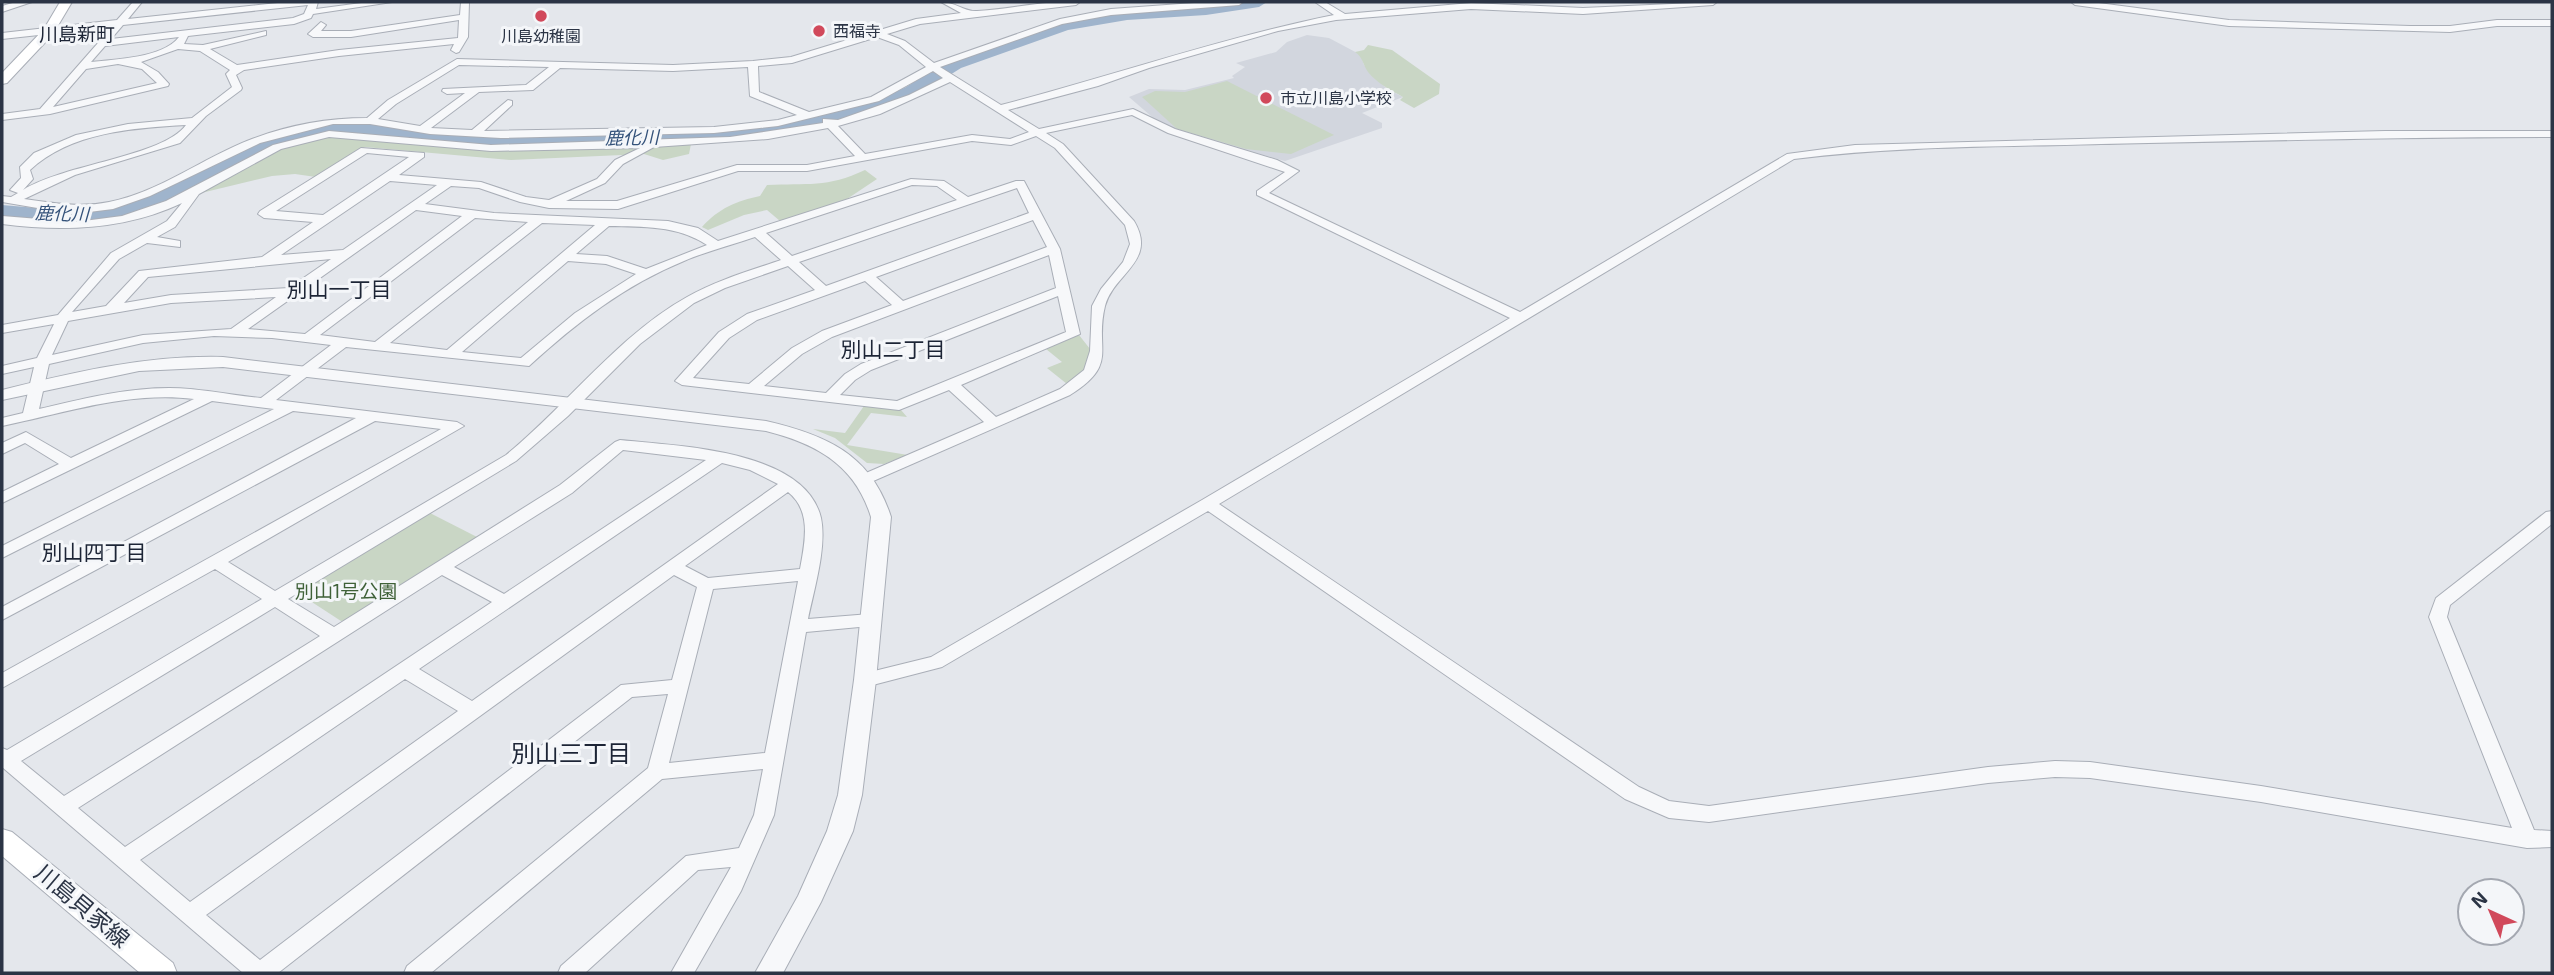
<svg xmlns="http://www.w3.org/2000/svg" width="2554" height="975" viewBox="0 0 2554 975" font-family="'Exo 2','Noto Sans JP',sans-serif">
  <style>
    .built { fill: #d2d6de }
    .green { fill: #c9d6c5 }
    .lines { fill: none; stroke-linecap: round; stroke-linejoin: round }
    .river { fill: #9fb4cc; fill-rule: evenodd }
    .minor-casing { stroke: #a9aeb7; stroke-width: 2 }
    .tertiary-casing { stroke: #a9aeb7; stroke-width: 2 }
    .secondary-casing { stroke: #a9aeb7; stroke-width: 2 }
    .minor { fill: #f7f8fa; fill-rule: evenodd }
    .tertiary { fill: #f7f8fa; fill-rule: evenodd }
    .secondary { fill: #fff; fill-rule: evenodd }
    .poi-dot { fill: #d1495b; stroke: #f4f6f9; stroke-width: 2.5 }
    .labels { text-anchor: middle; stroke-width: 6; stroke-linejoin: round; paint-order: stroke }
    .far-poi-label { font-size: 16px; fill: #2b3445; stroke: #f4f6f9; text-anchor: start }
    .far-water-label { font-size: 18px; font-style: italic; fill: #34527a; stroke: #f4f6f9 }
    .far-quarter-label { font-size: 19px; fill: #1d2536; stroke: #f4f6f9 }
    .park-label { font-size: 19px; fill: #3f6138; stroke: #f4f6f9 }
    .neighbourhood-label { font-size: 21px; fill: #1d2536; stroke: #f4f6f9 }
    .near-street-label { font-size: 23px; fill: #2b3445; stroke: #f4f6f9 }
    .near-neighbourhood-label { font-size: 24px; fill: #1d2536; stroke: #f4f6f9 }
  </style>
  <rect width="100%" height="100%" fill="#e4e7ec"/>
  <!-- built -->
  <polygon class="built" points="1307,35 1329,38 1361,55 1364,65 1387,89 1403,97 1362,113 1382,123 1382,128 1285,161 1166,129 1129,97 1149,89 1185,90 1234,78 1232,76 1245,67 1236,63 1276,52 1287,42"/>
  <!-- green -->
  <g class="green">
    <path d="M1368 45 1392 50 1440 84 1439 94 1414 108 1400 100 1403 97C1390 90 1377 83 1368 72 1363 65 1363 57 1355 52L1364 50Z"/>
    <polygon points="1227,81 1334,135 1291,154 1246,149 1177,129 1142,97 1155,91 1185,92"/>
    <polygon points="328,135 443,146 691,144 689,154 663,160 644,154 511,160 365,147 316,177 295,174 272,176 197,194 271,151"/>
    <path d="M865 170 877 179 847 199 780 221 767 210 744 215 708 230 702 227C719 208 737 201 760 196L767 185C807 183 827 188 865 170Z"/>
    <path d="M1079 335 1090 349C1088 369 1083 374 1067 384L1047 368 1062 362 1046 349Z"/>
    <polygon points="864,406 901,410 907,417 871,413 847,445 908,455 884,464 867,463 835,438 813,429 845,433"/>
    <polygon points="428,512 479,538 350,620 341,621 298,593"/>
  </g>
  <g class="lines">
    <!-- river -->
    <polygon class="river" points="1229,2 1267,2 1259,7 1206,15 1127,20 1068,30 961,68 918,95 889,109 775,136 717,142 514,148 425,143 369,134 328,134 282,145 174,199 130,215 84,224 2,217 2,205 84,212 118,205 160,191 268,137 328,122 369,122 425,131 514,136 717,130 775,124 876,101 906,87 949,60 1059,23 1127,10"/>
    <defs>
      <g id="minor">
        <path d="M133 2H142L128 19 287 2H318L316 9 369 2H392L313 14 311 18 294 24 188 36 184 44 203 45 266 31V35L210 49 237 65 339 50 458 38 459 20 351 37H313L308 34 321 22 326 25 321 31H351L460 15 461 2H469L468 37 459 52 456 53 451 50 454 44 339 56 244 70 236 75 242 88 241 90 206 116 180 143 75 175 24 199C54 203 80 208 109 202 160 192 204 157 252 139 288 125 329 118 367 118L388 100 457 59 673 65 753 61 791 57 916 19 961 13 941 2C955 2 965 12 977 11 1012 9 1046 0 1080 2L1076 5 920 24 887 34 905 41 934 63 1060 19 1111 9 1208 2H1243L1239 5 1111 15 1062 24 940 67 1001 105C1112 76 1221 38 1334 15L1315 2H1325L1345 14 1471 3 1583 8 1717 2 1713 5 1583 14 1471 9 1336 20 1278 31 1149 68 1098 86 1008 110 1039 129 1133 109 1175 129 1277 160 1299 171 1269 193 1520 312 1787 154 1855 145 2385 131H2552V137C2402 137 2251 141 2101 144 1999 147 1896 146 1794 159L1219 504 1639 787 1669 801 1709 806 1988 767 2055 761 2090 762 2261 786 2512 828 2429 617 2436 598 2546 512 2552 511V524L2450 605 2447 617 2534 830 2552 831V847L2527 848 2261 802 2090 778 2055 777 1988 783 1709 822 1669 818 1625 799 1208 511 942 667 865 687 858 685 856 680 858 675 931 657 1202 500 1510 318 1257 195V191L1285 172 1168 133 1132 115 1046 133 1063 144 1134 221C1158 261 1114 273 1105 306 1094 350 1120 364 1070 395L871 482H859L857 479 859 476 984 422 949 390 899 410 682 385 675 381 719 332 747 314 815 290 788 266 725 288 694 303 640 344 568 416 516 461 288 599 334 627 560 485 615 442 620 440C676 446 805 449 821 518 827 547 814 590 808 619L870 614 876 616 879 620 876 624 870 626 806 632 774 815 741 891 694 973H671L731 867 698 870 585 973H558L561 966 686 856 739 848 754 815 763 769 662 779 431 973H404L407 966 648 768 668 694 632 697 278 973H243L2 767V748L7 750 262 599 215 569 2 688V673L441 429 375 421 2 620V607L356 418 293 411 2 558V546L274 409 212 401 2 503V492L59 464 25 443 2 454V443L26 432 71 458 194 399C128 391 65 413 2 426V418L23 413 34 367 2 374V366L37 358 54 324 2 333V325L58 315 111 253 167 221 182 203C125 230 63 232 2 224V216L76 222 122 216 166 201 273 145 329 131 491 145 730 137 823 123V119L838 120 909 95 943 78 933 71 879 101 778 126 714 133 501 138 430 134 370 124H333L260 143 150 196 113 209 73 214 2 202V196L11 197 18 193 10 190 21 178 20 167 34 153 76 135 128 124 192 118 232 87 226 74 230 70 200 51 178 49 141 62 158 72 169 84 168 86 50 114 2 120V114L40 109 112 27 2 39V33L117 20ZM308 5 304 14 293 18 111 39 123 25ZM179 37C163 58 116 59 91 62L105 46ZM877 37 899 45 926 67 871 97 809 112 759 92 758 66 792 63ZM118 64 142 69 157 83 53 107 86 69ZM459 65 549 67 526 85 443 89 442 91 447 94 465 93 420 126 378 119 396 104ZM748 67 750 96 797 115 778 120 714 127 484 131 512 105V101L508 100 472 130 431 128 479 92 533 90 560 68 673 71ZM950 82 1029 132 1010 139 972 135 865 154 838 126 880 114ZM186 125C162 157 64 164 23 190L33 179 30 170C71 132 133 128 186 125ZM828 128 855 156 807 165H737L617 201H566L605 183 623 164 654 147 768 139ZM1036 136 1055 148 1125 225 1130 244 1123 262 1101 289 1092 306 1090 351 1084 370 1060 389 996 417 961 385 1080 334 1060 249 1024 181H1016L968 197 944 181 911 179 718 241 698 228 668 221 494 213 425 204 451 186 479 188 520 202 549 208 618 209 738 171H807L972 141 1011 145ZM329 137 491 151 640 148 615 160 597 179 549 200 526 197 481 182 399 175 424 157V153L361 148 260 211 258 214 264 218 313 222 262 257 139 271 106 306 72 312 119 259 147 243 180 247V241L157 237 175 227 199 194 281 149ZM367 153 409 157 323 215 276 211ZM390 181 437 185 343 250 281 255ZM912 185 937 186 957 200 792 256 766 233ZM1017 188 1029 213 826 286 799 262ZM416 210 462 216 305 334 248 329ZM475 218 528 222 375 342 320 335ZM1033 220 1047 247 903 301 876 277ZM542 223 595 225 447 350 390 343ZM609 226C643 227 677 225 707 245L646 269 607 256 576 254ZM755 237 781 260C749 271 717 280 687 297 620 334 566 406 506 455L275 591 228 562 464 426 457 422 276 400 346 347 529 366C576 323 625 285 684 261 707 251 732 245 755 237ZM1049 255 1056 288 861 364 845 374 826 393 764 386 802 354 832 337ZM331 259 289 288 171 295 124 303 148 277ZM568 261 606 264 636 274 575 313 521 358 462 352ZM865 281 892 305 822 331 792 348 749 384 693 378 729 338 757 320ZM1058 296 1066 332 897 401 840 395 855 380 871 370ZM276 297 231 329 143 335 52 355 68 321 171 303ZM214 336 272 338 331 345 261 398C229 395 200 388 169 388 124 388 82 399 39 409L49 364 143 343ZM623 450 706 460 504 594 454 567 572 493ZM722 463 750 470 778 484 472 701 419 669ZM788 492C812 511 805 542 800 569L708 578 685 566ZM442 575 492 602 125 847 78 808ZM674 575 697 587 672 680 621 685 260 960 206 915ZM798 581 765 753 669 763 713 589ZM275 607 320 636 64 796 21 761ZM405 679 458 711 190 902 140 860Z"/>
        <polygon points="2071,2 2091,2 2229,20 2410,26 2450,26 2497,20 2552,20 2552,26 2497,26 2450,32 2229,26 2075,5"/>
      </g>
      <g id="tertiary">
        <polygon points="16,2 32,2 2,12 2,6"/>
        <path d="M223 357 766 421C826 435 871 454 891 517L876 680 862 795 853 831 821 902 783 973H755L798 896 827 831 838 795 854 680 871 517C855 465 817 444 766 431L223 367 139 371 2 400V390C75 372 147 355 223 357Z"/>
      </g>
      <g id="secondary">
        <polygon points="60,2 72,2 53,34 7,83 2,84 2,73 44,29"/>
        <polygon points="2,829 12,832 173,963 177,973 140,973 2,856"/>
      </g>
    </defs>
    <!-- minor casing -->
    <use href="#minor" class="minor-casing"/>
    <!-- tertiary casing -->
    <use href="#tertiary" class="tertiary-casing"/>
    <!-- secondary casing -->
    <use href="#secondary" class="secondary-casing"/>
    <!-- minor -->
    <use href="#minor" class="minor"/>
    <!-- tertiary -->
    <use href="#tertiary" class="tertiary"/>
    <!-- secondary -->
    <use href="#secondary" class="secondary"/>
  </g>
  <!-- markers -->
  <g class="poi-dot">
    <circle cx="541" cy="16" r="7"/>
    <circle cx="819" cy="31" r="7"/>
    <circle cx="1266" cy="98" r="7"/>
  </g>
  <g class="labels">
    <!-- far-poi labels -->
    <g class="far-poi-label">
      <text x="833" y="37">西福寺</text>
      <text x="541" y="42" text-anchor="middle">川島幼稚園</text>
      <text x="1280" y="104">市立川島小学校</text>
    </g>
    <!-- far-water labels -->
    <g class="far-water-label">
      <text transform="translate(632 138) rotate(-1)" y="6">鹿化川</text>
      <text transform="translate(62 214) rotate(2)" y="6">鹿化川</text>
    </g>
    <!-- far-quarter labels -->
    <g class="far-quarter-label">
      <text x="77" y="41">川島新町</text>
    </g>
    <!-- park labels -->
    <g class="park-label">
      <text x="346" y="598">別山1号公園</text>
    </g>
    <!-- neighbourhood labels -->
    <g class="neighbourhood-label">
      <text x="339" y="297">別山一丁目</text>
      <text x="893" y="357">別山二丁目</text>
      <text x="94" y="560">別山四丁目</text>
    </g>
    <!-- near-street labels -->
    <g class="near-street-label">
      <text transform="translate(82 906) rotate(40)" y="8">川島貝家線</text>
    </g>
    <!-- near-neighbourhood labels -->
    <g class="near-neighbourhood-label">
      <text x="571" y="762">別山三丁目</text>
    </g>
  </g>
  <!-- border -->
  <rect width="2554" height="975" fill="none" stroke="#2b3445" stroke-width="7"/>
  <!-- north arrow -->
  <g transform="translate(2491 912) rotate(316)"><circle r="33" fill="#f4f6f9" stroke="#a4a8b1" stroke-width="2"/>
  <path d="M0-5L12 26L0 18L-12 26Z" fill="#d1495b"/>
  <text y="-10" font-size="19" font-weight="bold" text-anchor="middle" fill="#2b3445">N</text>
  </g>
</svg>
